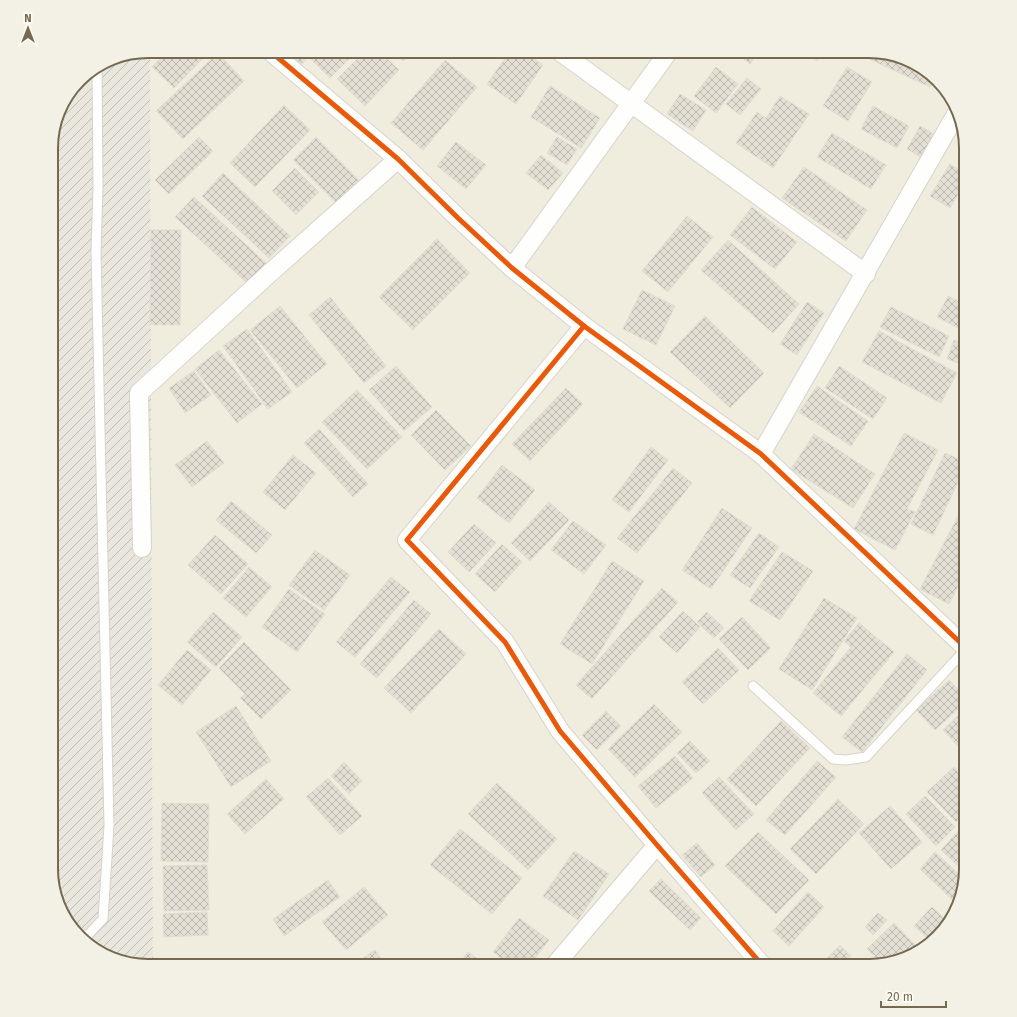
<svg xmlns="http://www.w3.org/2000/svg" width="1017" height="1017" viewBox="0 0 1017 1017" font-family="'Fira Sans',sans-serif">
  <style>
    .residential { fill: #f0edde }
    .industrial { fill: url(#industrial-furrows) }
    .building { fill: url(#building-cross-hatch); stroke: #e1ddd2 }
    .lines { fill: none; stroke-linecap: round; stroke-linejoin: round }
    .lane-casing { stroke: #d6d3cb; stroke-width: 11 }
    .street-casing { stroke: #d6d3cb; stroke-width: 20 }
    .lane { stroke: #fefefd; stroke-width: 9 }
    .street { stroke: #fefefd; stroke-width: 18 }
    .cycleway-casing { stroke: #fefdf3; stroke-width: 8 }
    .cycleway { stroke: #e8590c; stroke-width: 5 }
    .rim { fill: none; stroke: #776850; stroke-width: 2 }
  </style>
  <defs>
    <pattern id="industrial-furrows" width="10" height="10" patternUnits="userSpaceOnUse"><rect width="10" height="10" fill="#e8e6dd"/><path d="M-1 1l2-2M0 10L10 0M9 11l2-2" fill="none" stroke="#c1beb6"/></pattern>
    <pattern id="building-cross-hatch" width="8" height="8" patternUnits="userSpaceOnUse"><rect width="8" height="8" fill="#e3dfd4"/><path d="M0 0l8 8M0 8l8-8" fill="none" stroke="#bdb9ae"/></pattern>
  </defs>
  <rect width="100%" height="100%" fill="#f8f7f0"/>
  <!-- residential -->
  <polygon class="residential" points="150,51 875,51 912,61 942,84 959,111 966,148 966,869 959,906 933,942 906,959 869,966 153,966"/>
  <!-- industrial -->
  <polygon class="industrial" points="148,51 150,51 153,966 148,966 111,959 75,933 58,906 51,869 51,142 61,105 84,75 111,58"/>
  <!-- building -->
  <g class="building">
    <polygon points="167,51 210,51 174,88 152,67"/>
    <polygon points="283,51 314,51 298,68"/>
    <polygon points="317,51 357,51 330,78 310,58"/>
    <polygon points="365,51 379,51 399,70 365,106 337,79"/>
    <polygon points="390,51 411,51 403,61"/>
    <polygon points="510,51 522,51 543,65 516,104 487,84"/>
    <polygon points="734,51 760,51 750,64"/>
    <polygon points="802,51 823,51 817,61"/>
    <polygon points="854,51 875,51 912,61 934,78 930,87 854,52"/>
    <polygon points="218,53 244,81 183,139 156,111"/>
    <polygon points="445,60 477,87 423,150 391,123"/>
    <polygon points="716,67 738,84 716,113 694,96"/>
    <polygon points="847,67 872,82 848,121 823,106"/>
    <polygon points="747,78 761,89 740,115 726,104"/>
    <polygon points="550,86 600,118 581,148 531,117"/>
    <polygon points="680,94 706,110 693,131 667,114"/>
    <polygon points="780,96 809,114 773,168 736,143 757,112 766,118"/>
    <polygon points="284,105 310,130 255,187 230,163"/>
    <polygon points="873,106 909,126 897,148 861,129"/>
    <polygon points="920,126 934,134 921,157 907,149"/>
    <polygon points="832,133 886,165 871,189 817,157"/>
    <polygon points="199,137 213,151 169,194 155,180"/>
    <polygon points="316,137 359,180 336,203 293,160"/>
    <polygon points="557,137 577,149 567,165 547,153"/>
    <polygon points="456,142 486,165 466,189 437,166"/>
    <polygon points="541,155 563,173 548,190 526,173"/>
    <polygon points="950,164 966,174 966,181 950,208 930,196"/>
    <polygon points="804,167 867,210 846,241 782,198"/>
    <polygon points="295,168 319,192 296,215 272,191"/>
    <polygon points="223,173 290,236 269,258 202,196"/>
    <polygon points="194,197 266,263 247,283 175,217"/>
    <polygon points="752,207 797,242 775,269 730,235"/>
    <polygon points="687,216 713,237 668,292 642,271"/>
    <polygon points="151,230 181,230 180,325 150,325"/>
    <polygon points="437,239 470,273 413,330 379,297"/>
    <polygon points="728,240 799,304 773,333 701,270"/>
    <polygon points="642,290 675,306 656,345 623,329"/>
    <polygon points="948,296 966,305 966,332 937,317"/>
    <polygon points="330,297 386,366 364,383 309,315"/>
    <polygon points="807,302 824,313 797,355 780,344"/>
    <polygon points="280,306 327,364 297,388 250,330"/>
    <polygon points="891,307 949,336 939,357 880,327"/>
    <polygon points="705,316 764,373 730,408 670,352"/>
    <polygon points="247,329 292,392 268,409 223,346"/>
    <polygon points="879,331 957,373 941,403 862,362"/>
    <polygon points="954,340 966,344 966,366 947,359"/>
    <polygon points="219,350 262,404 237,423 195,369"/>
    <polygon points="396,366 432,407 404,431 369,390"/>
    <polygon points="839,366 887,398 873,419 825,388"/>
    <polygon points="194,371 211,395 185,413 169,388"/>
    <polygon points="817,386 868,421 851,446 799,412"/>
    <polygon points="566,388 583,404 530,461 512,444"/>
    <polygon points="357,390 402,437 367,469 322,422"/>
    <polygon points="436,410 471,446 445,470 411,435"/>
    <polygon points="319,429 368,484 353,497 304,443"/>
    <polygon points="904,433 938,450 907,509 915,512 895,550 854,529"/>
    <polygon points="814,434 875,474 853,508 791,469"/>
    <polygon points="207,441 224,463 192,487 175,465"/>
    <polygon points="651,447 668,460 629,512 612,500"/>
    <polygon points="945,453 966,462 966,465 933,535 911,524"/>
    <polygon points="293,455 316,473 285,510 263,492"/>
    <polygon points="502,465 535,490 509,523 477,498"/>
    <polygon points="673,468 692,483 637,553 617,538"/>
    <polygon points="231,501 272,535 256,553 216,520"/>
    <polygon points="966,501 966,571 949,604 920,589"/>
    <polygon points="549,502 569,520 530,561 511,543"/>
    <polygon points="722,508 752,528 711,589 682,570"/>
    <polygon points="573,521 606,545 584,574 551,550"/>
    <polygon points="474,524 496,543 469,572 448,552"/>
    <polygon points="759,533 779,547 750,588 730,575"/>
    <polygon points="215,535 248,564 221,594 188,565"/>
    <polygon points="502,544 522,562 495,592 475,574"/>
    <polygon points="315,550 350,575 324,610 289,585"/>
    <polygon points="782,552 813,571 780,620 749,601"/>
    <polygon points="612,561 644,581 592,664 560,644"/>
    <polygon points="249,567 272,587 246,617 223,598"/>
    <polygon points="391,577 410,592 355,657 336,642"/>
    <polygon points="662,588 678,602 592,699 576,685"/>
    <polygon points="289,589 325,614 297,652 262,627"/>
    <polygon points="824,598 857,618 812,690 779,669"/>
    <polygon points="414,600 431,614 377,678 360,664"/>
    <polygon points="683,611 700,627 677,653 659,637"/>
    <polygon points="213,612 242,637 216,667 187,642"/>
    <polygon points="707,612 724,628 714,638 697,622"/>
    <polygon points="742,617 771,648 748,670 719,639"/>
    <polygon points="859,623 894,652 841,716 813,693 851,647 844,641"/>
    <polygon points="439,629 466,654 411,713 384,688"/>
    <polygon points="244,642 291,690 261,719 240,698 245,694 219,668"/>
    <polygon points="718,648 739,670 703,704 682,682"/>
    <polygon points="187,650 211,670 182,705 158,685"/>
    <polygon points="907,654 927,670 862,752 842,737"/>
    <polygon points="949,680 966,698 966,702 935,730 916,710"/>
    <polygon points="654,704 682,732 635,777 608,749"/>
    <polygon points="236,706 271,761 231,787 196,732"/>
    <polygon points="966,708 966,744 961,749 943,730"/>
    <polygon points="606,711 621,726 597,750 582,735"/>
    <polygon points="781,721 810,748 756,806 727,779"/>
    <polygon points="690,741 710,761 696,773 677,753"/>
    <polygon points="675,756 693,778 656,808 638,786"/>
    <polygon points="817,761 836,777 785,835 766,820"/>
    <polygon points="344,762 362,781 349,794 331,776"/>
    <polygon points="954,767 966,779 966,812 956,822 927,792"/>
    <polygon points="719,777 754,814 736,830 702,793"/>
    <polygon points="328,778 362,816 340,835 306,797"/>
    <polygon points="266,779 284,799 245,834 227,814"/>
    <polygon points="497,783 557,839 528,870 468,814"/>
    <polygon points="925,796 955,827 936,846 906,814"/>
    <polygon points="838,799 864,824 816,874 790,849"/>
    <polygon points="162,803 209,804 208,862 161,861"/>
    <polygon points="890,806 922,842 891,869 859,833"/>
    <polygon points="460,829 522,878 492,914 430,865"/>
    <polygon points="959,830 966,837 965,872 941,850"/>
    <polygon points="758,832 809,880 776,914 725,866"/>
    <polygon points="697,843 715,865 701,877 682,855"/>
    <polygon points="574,851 609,874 578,920 543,896"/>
    <polygon points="935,852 964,879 959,906 920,869"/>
    <polygon points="207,865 209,910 164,911 163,866"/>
    <polygon points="661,879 701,918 690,930 649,891"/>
    <polygon points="328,880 340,897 284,936 273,919"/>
    <polygon points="364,887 388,915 346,950 322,922"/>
    <polygon points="808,892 824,907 789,946 773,931"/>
    <polygon points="932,907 948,922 932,942 914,926"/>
    <polygon points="207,912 208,935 164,937 163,914"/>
    <polygon points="878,913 887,920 873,935 865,927"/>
    <polygon points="519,918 549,940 529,966 511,966 493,952"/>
    <polygon points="894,923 920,950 906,959 882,963 867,949"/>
    <polygon points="840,945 851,956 841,966 819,966"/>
    <polygon points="375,950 386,966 351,966"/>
    <polygon points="468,952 479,960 475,966 457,966"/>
  </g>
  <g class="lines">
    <defs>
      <g id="lane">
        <polyline points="51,209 52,204"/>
        <polyline points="753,686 833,759 846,760 866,757 966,649"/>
        <polyline points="84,939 103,919 109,826 96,252 98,185 97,67"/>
      </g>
      <g id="street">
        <polyline points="270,51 398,159 458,218 512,268 584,326 761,454 966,648"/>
        <polyline points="559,51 866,274"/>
        <polyline points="512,268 669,51"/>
        <polyline points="584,326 407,540 505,642 560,731 657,845 763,966"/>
        <polyline points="761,454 958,111"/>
        <polyline points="142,548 139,393 271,272 398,159"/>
        <polyline points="554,966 657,845"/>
      </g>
    </defs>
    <!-- lane casing -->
    <use href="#lane" class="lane-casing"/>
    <!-- street casing -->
    <use href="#street" class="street-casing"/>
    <!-- lane -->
    <use href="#lane" class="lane"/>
    <!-- street -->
    <use href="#street" class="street"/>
    <defs>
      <g id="cycleway">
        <polyline points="270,51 398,159 458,218 512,268 584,326 761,454 966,648"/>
        <polyline points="584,326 407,540 505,642 560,731 657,845 763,966"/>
      </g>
    </defs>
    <!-- cycleway casing -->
    <use href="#cycleway" class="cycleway-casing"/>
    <!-- cycleway -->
    <use href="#cycleway" class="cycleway"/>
  </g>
  <!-- crop -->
  <path d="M0 0H1017V1017H0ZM148 58H869A90 90 0 0 1 959 148V869A90 90 0 0 1 869 959H148A90 90 0 0 1 58 869V148A90 90 0 0 1 148 58Z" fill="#f3f1e6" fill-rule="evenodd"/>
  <path class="rim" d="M148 58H869A90 90 0 0 1 959 148V869A90 90 0 0 1 869 959H148A90 90 0 0 1 58 869V148A90 90 0 0 1 148 58Z"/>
  <!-- north arrow -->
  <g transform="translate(28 28)" stroke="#fefdf3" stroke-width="3" paint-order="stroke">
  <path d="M0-3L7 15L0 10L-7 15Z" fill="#776850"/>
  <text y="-6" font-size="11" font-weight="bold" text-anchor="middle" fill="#776850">N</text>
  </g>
  <!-- scale -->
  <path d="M881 1001v6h65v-6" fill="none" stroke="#776850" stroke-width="2"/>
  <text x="887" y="1001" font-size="12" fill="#776850" stroke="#fefdf3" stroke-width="3" paint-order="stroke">20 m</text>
</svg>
